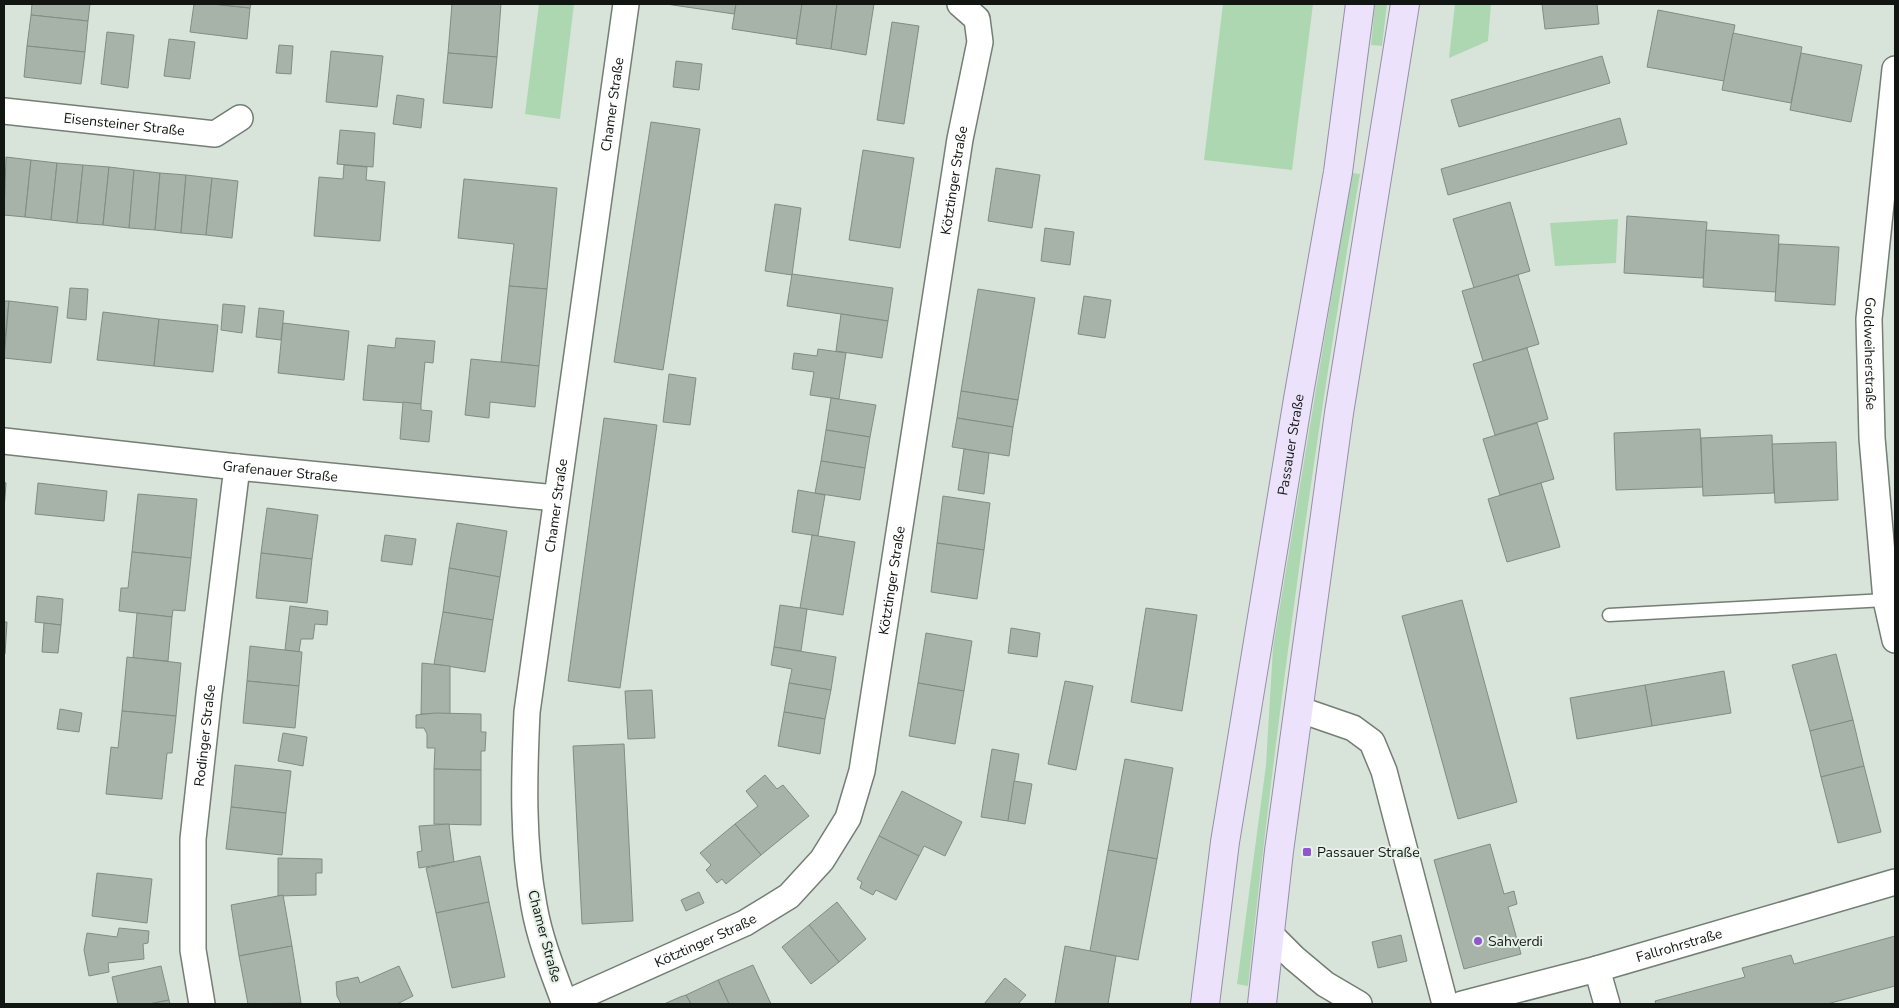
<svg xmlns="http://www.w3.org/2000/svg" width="1899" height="1008" viewBox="0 0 1899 1008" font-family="'Nunito Sans',sans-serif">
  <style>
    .green { fill: #acd7b1 }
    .building { fill: #a7b2a8; stroke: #818c82 }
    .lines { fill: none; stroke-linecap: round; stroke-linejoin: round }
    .service-casing { stroke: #737e74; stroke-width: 15 }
    .minor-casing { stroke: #737e74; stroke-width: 28 }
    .primary-casing { stroke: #978ea8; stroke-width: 30 }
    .service { stroke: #fff; stroke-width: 12 }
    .minor { stroke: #fff; stroke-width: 25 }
    .primary { stroke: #ece2fb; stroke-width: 28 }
    .poi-dot { fill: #9156cd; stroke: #e5f1e6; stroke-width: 2 }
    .labels { text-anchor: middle; stroke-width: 4; stroke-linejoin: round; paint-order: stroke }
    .street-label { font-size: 14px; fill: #121612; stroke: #e5f1e6 }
    .poi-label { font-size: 14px; fill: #121612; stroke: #e5f1e6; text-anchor: start }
  </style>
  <rect width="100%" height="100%" fill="#d8e4d9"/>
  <!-- green -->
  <g class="green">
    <polygon points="539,4 574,4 560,119 525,114"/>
    <polygon points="1223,4 1313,4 1292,170 1204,160"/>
    <polygon points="1375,4 1387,4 1382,46 1371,45"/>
    <polygon points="1455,4 1491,4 1488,41 1449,58"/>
    <path d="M1352 173 1360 174C1314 443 1277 714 1248 986L1237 984 1266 765 1273 648Z"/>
    <polygon points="1618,219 1616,263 1555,266 1550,223"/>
  </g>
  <!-- building -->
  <g class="building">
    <polygon points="32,4 90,4 88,21 31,15"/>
    <polygon points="194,4 213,4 250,8 247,39 190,32"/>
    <polygon points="213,4 251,4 250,8"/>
    <polygon points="452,4 501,4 497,57 448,53"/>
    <polygon points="666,4 736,4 734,14"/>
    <polygon points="736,4 802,4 797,39 732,29"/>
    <polygon points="802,4 837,4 831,49 796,44"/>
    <polygon points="837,4 874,4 866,55 831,49"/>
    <polygon points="1542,4 1597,4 1599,24 1545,29"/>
    <polygon points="1658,10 1735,25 1724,81 1647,67"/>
    <polygon points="31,15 88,21 85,52 27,46"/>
    <polygon points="892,22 919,26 904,124 877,120"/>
    <polygon points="107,32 134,35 128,88 101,84"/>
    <polygon points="1733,33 1802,47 1791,103 1722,90"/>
    <polygon points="169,39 195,42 190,79 164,76"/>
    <polygon points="279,45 293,46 291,74 276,73"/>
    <polygon points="27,46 85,52 81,84 24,77"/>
    <polygon points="331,51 383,56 377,107 326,102"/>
    <polygon points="448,53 497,57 492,108 443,103"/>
    <polygon points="1801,53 1862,65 1851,122 1790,110"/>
    <polygon points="1602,56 1610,83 1459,127 1451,100"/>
    <polygon points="676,61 702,64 699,90 673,87"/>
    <polygon points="397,95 424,99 421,128 393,124"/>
    <polygon points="1620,118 1627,144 1448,195 1441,169"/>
    <polygon points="651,122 700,129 663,370 614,362"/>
    <polygon points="340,130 375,133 373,167 337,164"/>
    <polygon points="863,150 914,158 900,248 849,240"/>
    <polygon points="6,157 31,160 25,217 4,215"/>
    <polygon points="31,160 57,163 51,220 25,217"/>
    <polygon points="57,163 83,165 77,223 51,220"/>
    <polygon points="83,165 109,167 103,225 77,223"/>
    <polygon points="344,165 367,167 366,180 385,182 380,241 314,236 319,177 343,179"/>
    <polygon points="109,167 134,170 129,228 103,225"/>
    <polygon points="996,168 1040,175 1032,228 988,221"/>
    <polygon points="134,170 160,173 155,230 129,228"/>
    <polygon points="160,173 186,175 181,233 155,230"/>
    <polygon points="186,175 212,178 206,235 181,233"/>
    <polygon points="212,178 238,181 232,238 206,235"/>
    <polygon points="464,179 557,188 547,289 509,286 514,244 458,238"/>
    <polygon points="1510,202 1530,271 1474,288 1453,219"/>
    <polygon points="775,204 801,208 792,275 765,271"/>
    <polygon points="1627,216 1707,222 1703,278 1624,273"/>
    <polygon points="1045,228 1074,232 1070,265 1041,261"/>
    <polygon points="1706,230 1779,235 1776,292 1703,287"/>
    <polygon points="1779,244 1839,247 1835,305 1775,301"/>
    <polygon points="792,274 893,288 888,321 787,306"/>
    <polygon points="1518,275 1539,344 1483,361 1462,291"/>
    <polygon points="509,286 547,289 539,366 501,362"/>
    <polygon points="70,288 88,289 86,320 67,318"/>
    <polygon points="978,289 1035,298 1018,400 961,391"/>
    <polygon points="1084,296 1111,300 1105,338 1078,334"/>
    <polygon points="4,301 9,301 4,349"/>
    <polygon points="9,301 58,307 51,363 4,358"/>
    <polygon points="223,304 245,306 242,333 221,330"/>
    <polygon points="259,308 284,311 281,340 256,337"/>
    <polygon points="103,312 159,319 154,366 97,360"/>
    <polygon points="841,314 888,321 882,358 836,351"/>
    <polygon points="159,319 218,325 213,372 154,366"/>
    <polygon points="283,323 349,331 344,380 278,373"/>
    <polygon points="396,338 435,341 433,363 425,362 421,404 363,400 368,345 395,348"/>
    <polygon points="1527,348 1548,419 1495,435 1473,364"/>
    <polygon points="818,349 846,353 839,399 810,395 814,372 792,369 794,353 817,356"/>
    <polygon points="471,359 539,366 535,407 490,402 489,418 465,415"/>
    <polygon points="669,374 696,378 690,425 663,422"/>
    <polygon points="961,391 1018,400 1013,427 957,418"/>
    <polygon points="831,398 876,405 870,437 826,430"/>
    <polygon points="403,402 421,404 421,410 432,411 429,442 400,439"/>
    <polygon points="604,418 657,425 620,688 568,681"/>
    <polygon points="957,418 1013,427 1009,456 952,447"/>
    <polygon points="1537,423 1554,479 1500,495 1483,439"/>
    <polygon points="1700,429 1703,487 1616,490 1614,433"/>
    <polygon points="826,430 870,437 865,468 821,461"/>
    <polygon points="1772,435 1774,493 1703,496 1701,438"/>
    <polygon points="1836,442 1838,500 1775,503 1772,444"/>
    <polygon points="964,449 989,453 984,494 958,490"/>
    <polygon points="821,461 865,468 860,500 815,493"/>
    <polygon points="4,482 6,483 4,510"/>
    <polygon points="38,483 107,491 104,521 35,514"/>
    <polygon points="1541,483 1560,547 1507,562 1488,499"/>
    <polygon points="798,490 825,495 818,536 792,532"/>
    <polygon points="138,494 197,499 191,558 132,552"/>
    <polygon points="943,496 990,503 984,550 937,543"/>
    <polygon points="267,508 318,515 312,559 261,553"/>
    <polygon points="457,523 507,531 500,577 449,568"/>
    <polygon points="385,535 416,539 412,565 381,561"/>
    <polygon points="812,535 855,542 843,615 800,608"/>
    <polygon points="937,543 984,550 977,599 931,592"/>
    <polygon points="132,552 191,558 185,611 173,610 172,617 119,611 121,588 128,588"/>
    <polygon points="261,553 312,559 307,603 256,598"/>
    <polygon points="449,568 500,577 493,620 443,612"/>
    <polygon points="37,596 63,599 61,625 35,622"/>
    <polygon points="1462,600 1517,802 1458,819 1402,616"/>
    <polygon points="780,605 807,609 801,651 774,647"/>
    <polygon points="290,606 328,611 327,625 315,624 313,639 301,639 299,652 285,650"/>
    <polygon points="1146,608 1197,615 1182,711 1131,702"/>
    <polygon points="443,612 493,620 485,672 434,664"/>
    <polygon points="137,613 172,617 168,661 133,658"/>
    <polygon points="4,622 7,622 5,654 4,654"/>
    <polygon points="44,623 61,625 58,653 42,652"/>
    <polygon points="1011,628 1040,633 1037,657 1008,653"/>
    <polygon points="926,633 972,641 964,691 918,683"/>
    <polygon points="250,646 302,652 299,686 247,681"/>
    <polygon points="774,647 836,657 831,690 789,683 792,669 771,665"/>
    <polygon points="1836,654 1853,720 1810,731 1792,665"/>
    <polygon points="127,657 181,663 176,716 122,711"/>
    <polygon points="422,663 450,666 450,714 421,714"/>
    <polygon points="1724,671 1731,713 1652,726 1645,685"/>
    <polygon points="247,681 299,686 295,728 243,723"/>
    <polygon points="1065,681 1093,686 1076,770 1048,764"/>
    <polygon points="789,683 831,690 825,719 784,712"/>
    <polygon points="918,683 964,691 955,744 909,736"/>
    <polygon points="1645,685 1652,726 1577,739 1570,698"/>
    <polygon points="652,690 655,738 628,739 625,691"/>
    <polygon points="60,709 82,713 79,732 57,729"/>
    <polygon points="122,711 176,716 172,753 167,753 162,799 106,794 111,747 118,748"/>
    <polygon points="784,712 825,719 820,754 778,746"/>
    <polygon points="435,713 481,714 481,732 486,732 485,751 481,751 481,770 434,769 435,748 427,748 427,734 424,728 416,728 416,715"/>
    <polygon points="1853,720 1864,766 1821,777 1810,731"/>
    <polygon points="283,733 307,737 303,766 278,761"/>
    <polygon points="624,744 633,921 582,924 573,746"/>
    <polygon points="992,749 1019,754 1008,821 981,817"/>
    <polygon points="1125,759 1173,768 1157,859 1108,850"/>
    <polygon points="235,765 291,771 286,813 231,807"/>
    <polygon points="1864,766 1881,832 1838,843 1821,777"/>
    <polygon points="434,769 481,770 481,825 434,824"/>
    <polygon points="765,775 777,789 783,785 809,816 761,855 735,824 758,806 746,791"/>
    <polygon points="1014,781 1032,784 1025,824 1008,821"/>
    <polygon points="902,791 962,822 945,856 924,846 919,856 879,836"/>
    <polygon points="231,807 286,813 282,855 226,849"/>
    <polygon points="449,824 454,862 419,868 417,852 422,851 419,826"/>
    <polygon points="735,824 761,855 726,884 722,879 717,883 706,870 711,865 700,853"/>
    <polygon points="879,836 919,856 896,900 876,890 873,895 860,888 862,882 857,879"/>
    <polygon points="1490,844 1504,894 1514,891 1517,904 1508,907 1521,954 1464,969 1434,860"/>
    <polygon points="1108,850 1157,859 1138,960 1090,951"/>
    <polygon points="480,856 489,902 436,913 426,868"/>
    <polygon points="278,858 322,859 322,873 316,873 316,895 278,896"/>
    <polygon points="97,873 152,879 147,923 92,916"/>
    <polygon points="699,892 704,903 686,911 681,900"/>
    <polygon points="283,895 292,946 239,956 231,905"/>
    <polygon points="489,902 505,977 452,988 436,913"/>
    <polygon points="837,902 866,939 839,962 809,925"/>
    <polygon points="809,925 839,962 811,984 782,947"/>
    <polygon points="119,928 149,931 148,943 143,944 144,959 108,963 109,972 89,976 84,950 87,933 117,937"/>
    <polygon points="1401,935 1407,961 1378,968 1372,942"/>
    <polygon points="1895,936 1895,986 1827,1004 1656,1004 1655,1001 1745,977 1742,968 1791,955 1794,964"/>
    <polygon points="292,946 301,1003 248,1004 239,956"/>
    <polygon points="1065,946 1116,956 1108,1004 1055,1004"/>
    <polygon points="753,965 771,1004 729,1004 718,980"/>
    <polygon points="161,966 169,1000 149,1004 118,1004 112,977"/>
    <polygon points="399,966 413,996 397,1004 341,1004 337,996 336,982 358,977 360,983"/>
    <polygon points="1005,978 1026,995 1018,1004 984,1004"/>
    <polygon points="718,980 729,1004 691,1004 686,995"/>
    <polygon points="686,995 691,1004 664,1004 680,997"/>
    <polygon points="169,1000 170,1004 149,1004"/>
  </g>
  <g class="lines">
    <defs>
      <polyline id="service" points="1609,615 1886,600"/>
      <g id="minor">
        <path id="s1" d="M1895 69 1869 319 1872 438 1886 600 1895 640"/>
        <path id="s2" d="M4 111 215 134 240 118"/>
        <path id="s3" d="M4 441 237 467 556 498"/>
        <polyline points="1298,709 1353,728 1372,742 1384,771 1445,1004"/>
        <polyline points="1270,934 1294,958 1325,984 1359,1004"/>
        <polyline points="1597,969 1607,1004"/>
        <path id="s4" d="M202 1004 193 950V839L209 694 237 467"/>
        <path id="s5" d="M564 1004 745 923 789 896 822 860 848 818 862 771 960 139 980 42 977 19 960 4"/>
        <path id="s6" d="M565 1004C553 972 540 940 534 906 522 842 524 776 527 712L626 4"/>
        <path id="s7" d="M1462 1004 1597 969 1895 882"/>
      </g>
      <g id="primary">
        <path id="s8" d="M1205 1004 1225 842 1298 399 1338 172 1360 4"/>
        <polyline points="1262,1004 1279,851 1339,413 1405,4"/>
      </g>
    </defs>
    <!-- service casing -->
    <use href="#service" class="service-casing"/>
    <!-- minor casing -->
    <use href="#minor" class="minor-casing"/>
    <!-- primary casing -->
    <use href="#primary" class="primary-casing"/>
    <!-- service -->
    <use href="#service" class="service"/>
    <!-- minor -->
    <use href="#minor" class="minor"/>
    <!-- primary -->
    <use href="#primary" class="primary"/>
  </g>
  <!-- markers -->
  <g class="poi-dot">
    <rect x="1302" y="847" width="10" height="10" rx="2.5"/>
    <circle cx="1478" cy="941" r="5"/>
  </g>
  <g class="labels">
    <!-- street labels -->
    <g class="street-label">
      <text dy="5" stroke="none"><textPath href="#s6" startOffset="911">Chamer Straße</textPath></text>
      <text dy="5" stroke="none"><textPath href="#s2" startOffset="121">Eisensteiner Straße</textPath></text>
      <text dy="5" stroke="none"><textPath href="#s5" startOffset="995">Kötztinger Straße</textPath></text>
      <text dy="5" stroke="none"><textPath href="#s1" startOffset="286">Goldweiherstraße</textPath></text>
      <text dy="5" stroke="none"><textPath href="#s8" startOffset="566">Passauer Straße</textPath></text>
      <text dy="5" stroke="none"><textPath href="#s3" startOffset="278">Grafenauer Straße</textPath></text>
      <text dy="5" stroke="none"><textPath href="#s6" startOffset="506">Chamer Straße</textPath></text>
      <text dy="5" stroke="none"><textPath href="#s5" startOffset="590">Kötztinger Straße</textPath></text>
      <text dy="5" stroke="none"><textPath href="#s4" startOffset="270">Rodinger Straße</textPath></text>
      <text transform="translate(545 936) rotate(75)" y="5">Chamer Straße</text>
      <text dy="5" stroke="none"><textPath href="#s5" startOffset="155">Kötztinger Straße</textPath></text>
      <text dy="5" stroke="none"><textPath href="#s7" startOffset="225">Fallrohrstraße</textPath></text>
    </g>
    <!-- poi labels -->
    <g class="poi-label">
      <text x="1317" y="857">Passauer Straße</text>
      <text x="1488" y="946">Sahverdi</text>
    </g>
  </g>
  <!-- border -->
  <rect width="1899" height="1008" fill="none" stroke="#121612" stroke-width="10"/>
</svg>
